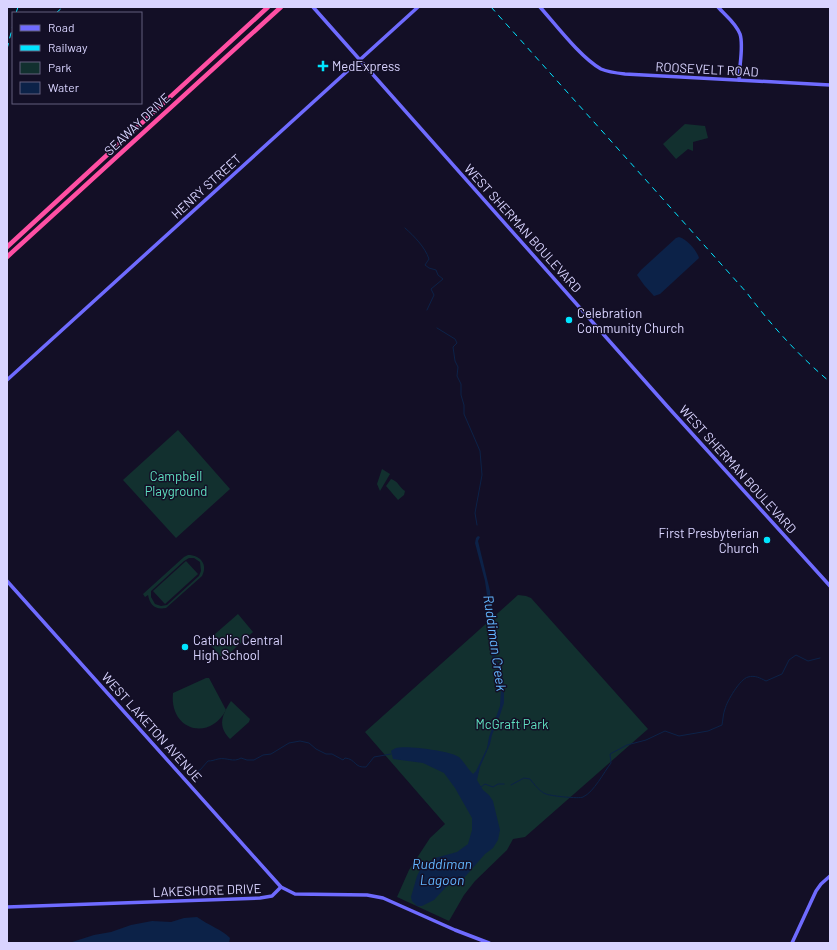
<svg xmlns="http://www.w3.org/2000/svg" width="837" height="950" viewBox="0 0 837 950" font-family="Barlow,sans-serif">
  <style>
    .green { fill: #12302f; fill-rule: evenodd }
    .water { fill: #0c2248 }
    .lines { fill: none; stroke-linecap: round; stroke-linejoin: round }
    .stream { stroke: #0c2248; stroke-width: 1 }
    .secondary { stroke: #6f6bff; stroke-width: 3.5 }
    .highway { stroke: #ff4fa3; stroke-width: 4.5 }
    .rail { stroke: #00e5ff; stroke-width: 1; stroke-dasharray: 6 5; stroke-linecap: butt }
    .poi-dot { fill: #00e5ff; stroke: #130f26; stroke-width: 1.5 }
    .labels { text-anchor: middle; stroke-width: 3; stroke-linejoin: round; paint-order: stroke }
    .poi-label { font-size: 13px; fill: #d9d4ff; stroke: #130f26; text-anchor: start }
    .street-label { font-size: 13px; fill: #d9d4ff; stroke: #130f26 }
    .park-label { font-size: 13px; fill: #5fe0c0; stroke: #130f26 }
    .water-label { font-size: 14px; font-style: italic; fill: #62b6ff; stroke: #130f26 }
  </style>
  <rect width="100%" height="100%" fill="#130f26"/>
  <!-- green -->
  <g class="green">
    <polygon points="685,124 705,126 708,138 693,142 693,151 688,149 676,159 663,144"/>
    <polygon points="178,430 230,489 176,538 123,480"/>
    <polygon points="382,469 390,474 380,491 377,484"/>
    <path d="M391 479C398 481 399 487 405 491L404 495 398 500 386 486Z"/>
    <path d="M188 555C201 555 208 565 202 576L166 608C155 610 150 605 148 595L145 597 143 594 184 557ZM189 558H194L200 562 201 571 199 576 167 605 161 606 155 604 151 597V591L184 561Z"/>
    <polygon points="186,561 198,574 165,604 153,591"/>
    <polygon points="518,595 526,596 531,598 648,729 525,837 513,839 507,850 475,881 464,895 449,921 397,897 409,870 430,838 445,824 365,732"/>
    <polygon points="238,614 253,632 223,659 207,641"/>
    <path d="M206 678H209L226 710C209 742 169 730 173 693Z"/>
    <path d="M231 701 250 719 249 722 230 739C217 726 222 715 231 701Z"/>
  </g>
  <!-- water -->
  <g class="water">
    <path d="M679 237C687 239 697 251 699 258L660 294 654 296 644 285 637 275 641 270 676 238Z"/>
    <path d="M478 536 480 537 478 541 490 591 495 656 502 672 504 694V703L500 715 492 735 490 744 480 767 477 780 483 790 489 795 493 801 500 830 498 840 493 848 485 854 464 878 446 887 434 900 422 906H417L412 901 411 897 417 876 421 868 435 858 457 852 468 844 472 830V818L455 788 444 773 423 763 393 759 391 751C392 750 394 749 396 748 406 745 451 751 459 757 464 762 468 769 473 774L476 771 487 748 489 737 500 706 501 690 498 670 495 665 492 656 489 610 485 581 475 543 476 538Z"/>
    <path d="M197 917C208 925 221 929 230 938L229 943H69L94 935 111 932 131 925 152 921 171 922 184 918Z"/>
  </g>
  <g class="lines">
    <!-- stream -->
    <g class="stream">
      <path d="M405 228C414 236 425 247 429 259L425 265 429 268 436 270 438 275 443 279 431 289 434 295 427 310"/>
      <polyline points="437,328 455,339 457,343 453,347 455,361 458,367 457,376 461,384 461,395 464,405 464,414 480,451 482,475 475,513 477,525"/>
      <path d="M193 772 200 770 208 761C212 761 214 760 218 759 227 757 233 763 241 758L247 760H254L263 755 271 754 289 743 300 741 309 743 316 749 326 754H332L343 760 345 758C356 759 354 768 366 767L374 757 391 754"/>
      <path d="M511 785 524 778 530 779C534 784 540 792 546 794 551 796 579 799 583 797 594 792 604 772 611 763L610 754 627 745 646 740 665 731 679 736 708 731 722 725C723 720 723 714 725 709 727 701 740 679 748 677 755 675 760 678 766 681L782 674 789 660 796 655 808 661 820 658"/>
      <polyline points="481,787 485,784 493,787 498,784 504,784"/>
    </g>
    <!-- secondary -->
    <g class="secondary">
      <polyline points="313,7 667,406 830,586"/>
      <path d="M540 7C556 25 581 58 601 69 608 72 616 73 625 74L830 85"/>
      <path d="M718 7C725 15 736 23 740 34 744 46 739 67 739 80"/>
      <polyline points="7,380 418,7"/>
      <polyline points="7,581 281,887 295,894 367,895 383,898 455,930 489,943"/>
      <polyline points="7,907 260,898 272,896 281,887"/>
      <polyline points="792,943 816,891 821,884 830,876"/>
    </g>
    <!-- highway -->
    <g class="highway">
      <polyline points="7,247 268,7"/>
      <polyline points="7,257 281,7"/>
    </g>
    <!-- rail -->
    <g class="rail">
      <path d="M491 7 747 293C771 325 799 356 830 382"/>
      <polyline points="16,13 18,7"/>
      <polyline points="56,13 63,7"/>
      <polyline points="7,49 13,25"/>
    </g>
  </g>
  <!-- markers -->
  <g class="poi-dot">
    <path d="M321 60h4v4h4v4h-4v4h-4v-4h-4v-4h4z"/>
    <circle cx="569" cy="320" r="4"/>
    <circle cx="767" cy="540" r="4"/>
    <circle cx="185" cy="647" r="4"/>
  </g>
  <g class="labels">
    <!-- poi labels -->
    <g class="poi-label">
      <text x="332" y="71">MedExpress</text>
      <text x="577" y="318">Celebration<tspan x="577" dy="15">Community Church</tspan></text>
      <text x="759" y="538" text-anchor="end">First Presbyterian<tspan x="759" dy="15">Church</tspan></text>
      <text x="193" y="645">Catholic Central<tspan x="193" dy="15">High School</tspan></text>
    </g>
    <!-- street labels -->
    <g class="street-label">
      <text transform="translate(707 69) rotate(3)" y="5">ROOSEVELT ROAD</text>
      <text transform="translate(137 124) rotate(-43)" y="5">SEAWAY DRIVE</text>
      <text transform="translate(206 186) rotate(-42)" y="5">HENRY STREET</text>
      <text transform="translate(523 228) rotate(48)" y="5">WEST SHERMAN BOULEVARD</text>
      <text transform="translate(738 469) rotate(48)" y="5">WEST SHERMAN BOULEVARD</text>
      <text transform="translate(152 727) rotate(48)" y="5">WEST LAKETON AVENUE</text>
      <text transform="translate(207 890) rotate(-2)" y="5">LAKESHORE DRIVE</text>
    </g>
    <!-- park labels -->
    <g class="park-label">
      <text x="176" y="481">Campbell<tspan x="176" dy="15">Playground</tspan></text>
      <text x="512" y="729">McGraft Park</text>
    </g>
    <!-- water labels -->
    <g class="water-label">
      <text transform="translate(495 643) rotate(82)" y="5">Ruddiman Creek</text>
      <text x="442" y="869">Ruddiman<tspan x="442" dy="16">Lagoon</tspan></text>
    </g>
  </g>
  <!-- border -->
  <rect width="837" height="950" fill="none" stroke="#d9d4ff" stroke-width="16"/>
  <!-- legend -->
  <rect x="12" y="12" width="130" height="92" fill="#130f26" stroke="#625e7d"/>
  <rect x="20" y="25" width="20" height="6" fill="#6f6bff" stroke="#625e7d"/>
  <text x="48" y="32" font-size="12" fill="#d9d4ff">Road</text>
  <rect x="20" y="45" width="20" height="6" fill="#00e5ff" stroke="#625e7d"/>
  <text x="48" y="52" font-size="12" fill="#d9d4ff">Railway</text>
  <rect x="20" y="62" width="20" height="12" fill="#12302f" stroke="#625e7d"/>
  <text x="48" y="72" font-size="12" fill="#d9d4ff">Park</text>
  <rect x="20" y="82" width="20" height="12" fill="#0c2248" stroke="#625e7d"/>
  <text x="48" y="92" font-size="12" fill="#d9d4ff">Water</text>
</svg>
